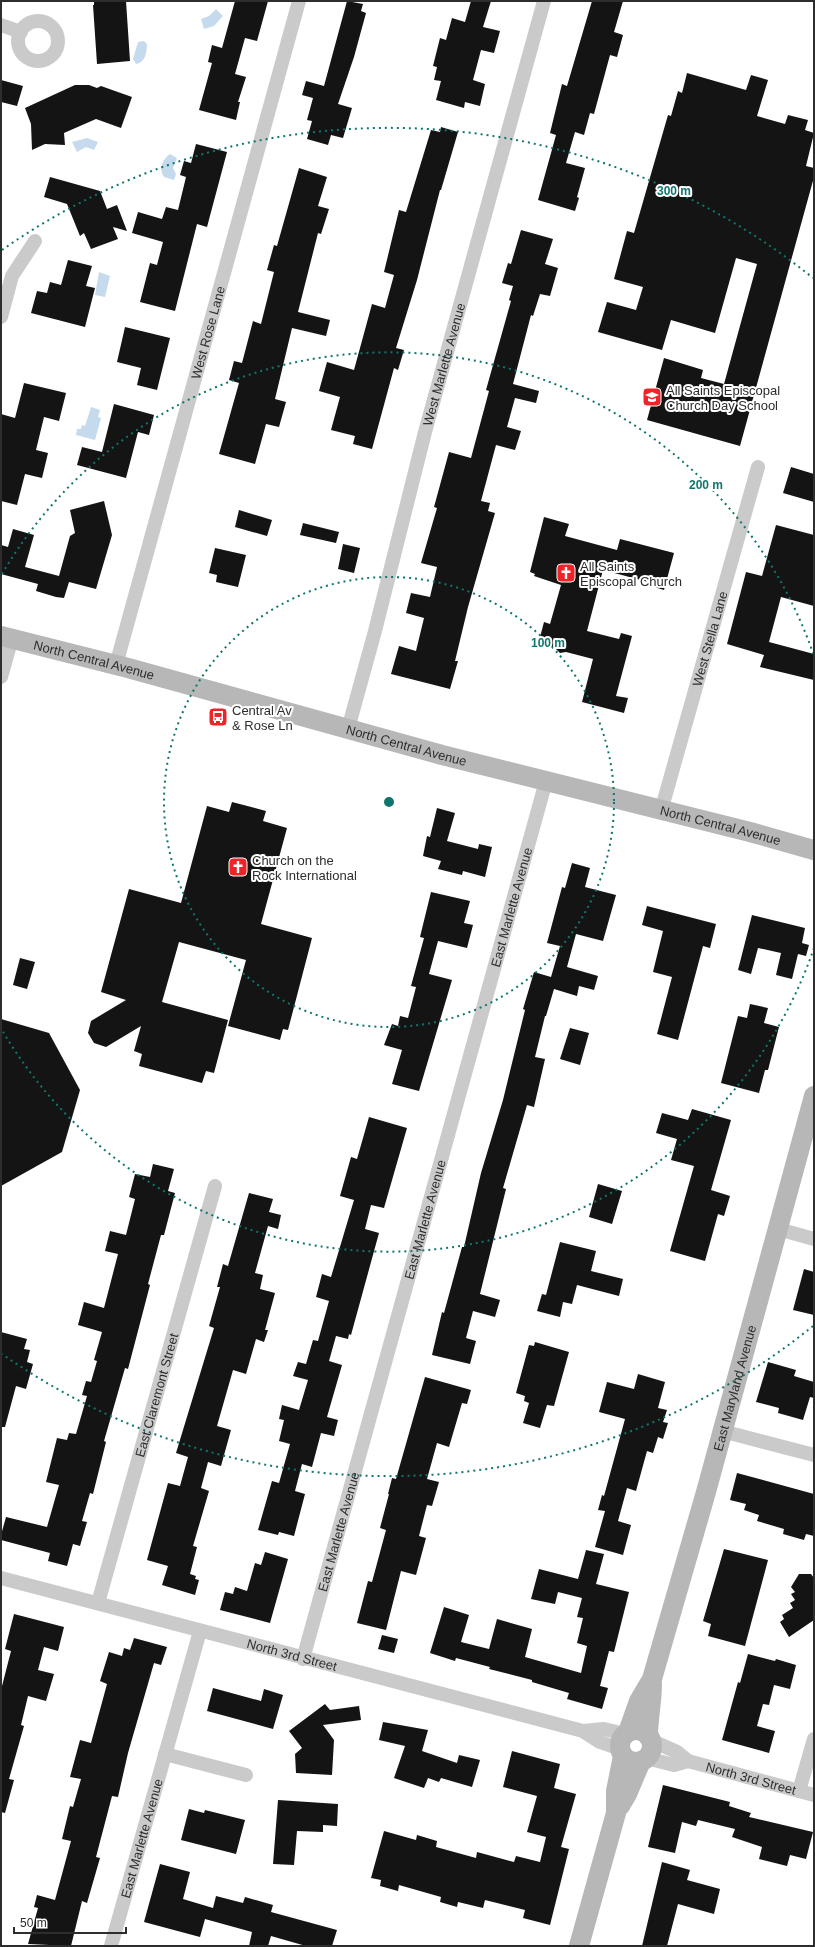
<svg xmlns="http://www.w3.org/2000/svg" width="815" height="1947" viewBox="0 0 815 1947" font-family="Helvetica,sans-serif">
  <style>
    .water { fill: #c5dbed }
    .building { fill: #141414 }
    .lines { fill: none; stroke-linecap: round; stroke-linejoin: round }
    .street { stroke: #cacaca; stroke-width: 14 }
    .secondary { stroke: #b7b7b7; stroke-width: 20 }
    .ring { fill: none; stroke: #0f766e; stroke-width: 2; stroke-dasharray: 2 4 }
    .labels { text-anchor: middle; stroke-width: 4; stroke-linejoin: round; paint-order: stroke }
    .street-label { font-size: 13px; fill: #2d2d2d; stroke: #fff }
    .poi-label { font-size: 13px; fill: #2d2d2d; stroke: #fff; text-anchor: start }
    .centre { fill: #0f766e; stroke: #fff; stroke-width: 2 }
    .ring-label { font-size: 12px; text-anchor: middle; font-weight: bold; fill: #0f766e; stroke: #fff; stroke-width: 4; stroke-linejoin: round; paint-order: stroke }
  </style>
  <rect width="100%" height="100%" fill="#fff"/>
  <!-- water -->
  <g class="water">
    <polygon points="216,9 223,16 214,26 204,29 201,19 209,16"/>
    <path d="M144 41 147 44C147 52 145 63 136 64L133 59 138 42Z"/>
    <polygon points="87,138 98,142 94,150 86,147 77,152 72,142"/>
    <path d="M170 154 177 158 173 168 176 174 174 180 164 177C158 168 163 159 170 154Z"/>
    <polygon points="99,272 110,276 105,297 95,295"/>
    <polygon points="91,407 100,410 98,417 101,418 95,440 76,435 77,429 81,429 82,425 85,426"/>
  </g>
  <!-- building -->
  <g class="building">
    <polygon points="94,1 126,1 130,61 97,64 93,5 94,5"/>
    <polygon points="235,1 268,1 257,41 245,38 235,74 246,77 238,102 240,102 236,120 199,110 212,63 208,62 212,45 222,48"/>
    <polygon points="347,1 363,4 361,11 366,13 354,57 338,104 352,108 343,138 331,135 328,145 307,139 312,121 307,120 313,98 302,95 306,81 324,86"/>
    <polygon points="471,1 491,1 483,27 500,31 494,53 481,50 473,80 485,84 480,106 465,102 464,108 436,100 441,81 434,80 437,67 433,66 440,38 446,40 452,18 465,22"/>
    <polygon points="592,1 623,1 614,32 623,35 617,57 610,55 594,114 590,113 584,135 575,132 566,163 585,168 577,197 579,198 575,211 538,200 556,135 550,133 562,84 567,86"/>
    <polygon points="687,73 746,90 751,75 768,80 757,116 785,124 788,115 808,120 805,130 814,133 806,166 814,168 814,177 740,446 647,420 664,358 703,370 701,378 724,384 757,264 736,258 715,333 671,320 662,350 598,332 607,302 636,310 643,287 614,279 627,231 634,233 668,115 671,116 678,91 682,93"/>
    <polygon points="1,80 23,86 17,106 1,102"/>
    <polygon points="75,85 89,85 97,88 101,86 132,97 121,128 96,119 64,133 65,145 45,144 32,150 31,124 25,108"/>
    <polygon points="441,127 458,132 441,190 440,190 417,280 396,348 404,350 398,370 394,368 372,449 353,444 355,436 331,430 340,397 319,391 327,362 354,370 372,304 385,308 394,275 384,272 399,210 406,212 431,130 440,132"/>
    <polygon points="196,144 227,152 207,227 197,224 175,311 140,302 150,263 157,265 163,242 132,233 138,212 162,219 166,207 178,210 186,177 180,175 184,161 191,163"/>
    <polygon points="299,168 327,177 318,206 329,209 321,234 318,233 298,312 330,320 326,336 292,328 275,399 286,402 279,427 266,424 255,464 219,454 239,383 229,380 234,361 242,363 253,321 261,324 274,272 267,270 274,245 277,246"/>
    <polygon points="50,177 100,191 107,209 117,205 127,231 113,227 118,239 91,249 84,233 80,236 67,204 44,197"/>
    <polygon points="521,230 553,239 545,264 558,268 550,296 540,294 533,316 531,315 513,384 539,391 536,403 515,398 507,427 521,431 515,450 496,445 481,501 490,503 488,511 495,513 468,607 455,661 458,661 450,689 391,674 399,646 416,651 424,618 406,613 411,593 430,597 437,567 421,563 437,508 434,507 449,452 471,458 489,391 486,390 511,301 509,300 513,286 502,283 508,263 511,264"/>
    <polygon points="68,260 92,266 86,286 95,288 85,327 31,313 37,291 47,293 50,282 61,285"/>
    <polygon points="125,327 170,338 157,390 137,385 141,368 117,362"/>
    <polygon points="24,383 66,393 59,421 44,417 36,450 48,453 42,478 25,474 17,505 1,501 1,414 15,418"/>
    <polygon points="114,404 154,415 149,435 138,432 126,478 77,465 82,447 102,452"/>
    <polygon points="791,467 814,474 814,502 783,493"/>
    <polygon points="104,501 112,535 96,589 69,582 64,598 56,597 36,591 38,584 1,574 1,545 8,547 13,529 34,535 25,567 59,576 70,536 75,533 70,510"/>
    <polygon points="239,510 272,520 267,536 235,527"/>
    <polygon points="544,517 569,524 565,536 617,550 620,539 674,553 664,590 651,586 652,583 603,570 587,631 619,639 621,633 632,636 616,696 628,698 624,713 582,702 593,659 566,652 560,653 555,648 541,644 542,642 539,641 544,622 550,624 561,585 534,576 535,574 530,572"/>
    <polygon points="303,523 339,532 336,543 300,535"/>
    <polygon points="776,525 814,535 814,606 781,597 769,642 814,654 814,680 760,667 764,655 727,644 746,572 762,576"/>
    <polygon points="343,544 360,548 354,573 338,569"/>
    <polygon points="215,548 246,555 238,587 216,582 217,575 209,573"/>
    <polygon points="232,802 266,811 263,821 287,828 261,924 312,938 288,1030 283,1029 280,1040 228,1026 246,960 179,942 162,1002 228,1020 214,1073 206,1071 202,1083 139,1066 142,1054 134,1051 141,1026 106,1047 94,1043 88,1033 91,1021 126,1000 101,992 129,889 181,903 207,806 229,812"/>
    <polygon points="437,808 455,813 447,841 478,849 479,844 492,847 485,877 463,871 462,875 438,869 441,861 423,856 427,836 430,837"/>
    <polygon points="572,863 590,868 585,887 616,895 603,941 576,934 567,967 598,976 594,990 579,986 577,996 554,989 546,1016 545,1016 535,1057 545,1059 534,1107 527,1105 503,1188 506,1189 480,1294 500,1300 495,1317 473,1311 466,1338 476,1341 470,1364 432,1355 442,1312 444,1313 462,1247 464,1247 481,1173 503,1100 525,1010 523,1009 534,972 551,977 560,946 547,943 562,887 565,888"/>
    <polygon points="431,892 470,901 464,923 473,925 467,948 438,941 429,974 452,980 419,1091 392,1084 402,1050 384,1045 392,1024 398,1026 400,1016 408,1018 416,987 411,986 424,938 420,937"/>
    <polygon points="647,906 716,924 710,948 703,946 678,1040 657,1034 672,977 653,972 663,931 642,925"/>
    <polygon points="752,915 805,928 802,943 809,945 806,956 798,954 792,979 776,975 781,953 758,948 751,974 738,970"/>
    <polygon points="20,958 35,962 27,989 13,985"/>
    <polygon points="750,1004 768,1008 764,1023 779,1027 768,1070 765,1070 759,1093 721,1083 738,1016 747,1018"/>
    <polygon points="1,1019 49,1033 80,1090 62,1152 1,1186"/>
    <polygon points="570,1028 589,1033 580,1065 560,1059"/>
    <polygon points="692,1109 731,1120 711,1190 730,1196 724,1216 718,1214 705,1261 670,1251 694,1166 671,1160 677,1139 656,1133 662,1113 688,1120"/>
    <polygon points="369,1117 407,1128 384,1208 371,1205 365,1229 379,1233 351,1335 349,1334 348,1339 336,1336 329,1361 342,1365 327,1417 338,1420 334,1436 321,1433 312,1467 302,1464 295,1491 305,1494 294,1536 279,1532 278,1535 258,1530 272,1481 279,1483 290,1444 279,1441 284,1420 279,1419 282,1405 299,1410 308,1380 293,1376 298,1362 306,1364 313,1340 318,1341 329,1301 316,1297 322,1274 331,1277 354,1200 340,1196 351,1157 357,1159"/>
    <polygon points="153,1164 174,1169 168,1191 175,1193 164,1235 161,1235 148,1284 150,1285 128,1369 125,1368 104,1441 106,1442 93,1494 90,1493 82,1521 87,1522 80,1546 73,1544 67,1566 48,1561 50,1553 1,1540 1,1535 6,1517 47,1527 59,1485 46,1482 57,1438 67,1440 69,1433 76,1434 87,1396 82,1395 86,1381 91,1382 97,1361 94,1360 102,1332 78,1325 84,1302 104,1308 118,1254 105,1251 110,1231 126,1235 135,1199 129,1197 135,1174 150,1177"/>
    <polygon points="598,1184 622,1191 612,1224 589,1217"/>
    <polygon points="249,1193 273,1199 269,1212 281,1215 278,1229 268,1226 255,1273 263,1275 260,1289 275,1293 265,1330 268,1330 264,1342 256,1339 246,1374 233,1370 217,1426 231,1430 221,1466 208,1462 201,1488 209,1491 193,1546 197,1547 190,1574 196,1576 195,1579 199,1580 195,1595 162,1585 168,1566 147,1560 168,1483 180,1486 188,1457 176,1453 214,1328 209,1326 220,1287 217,1287 223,1264 228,1266"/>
    <polygon points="560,1242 596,1251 591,1271 623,1279 619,1296 577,1285 572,1304 563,1302 560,1317 537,1311 542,1294 546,1295"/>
    <polygon points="804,1269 814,1272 814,1315 793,1310"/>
    <polygon points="1,1332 27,1339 24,1349 30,1350 27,1362 33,1364 26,1389 16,1386 5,1427 1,1427"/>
    <polygon points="535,1342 569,1352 554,1406 547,1405 540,1428 523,1423 529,1403 524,1401 525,1396 516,1393 529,1345 534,1346"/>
    <polygon points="768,1362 796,1370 794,1376 814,1382 814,1398 810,1397 803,1420 778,1413 779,1408 756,1402"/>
    <polygon points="638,1374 665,1382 658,1408 667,1410 663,1422 668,1423 663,1439 658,1437 653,1453 647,1451 636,1491 627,1488 618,1521 631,1525 623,1555 595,1547 605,1511 598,1510 602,1495 604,1496 625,1419 599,1412 607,1382 634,1389"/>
    <polygon points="425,1377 471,1390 467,1404 462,1403 449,1447 437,1443 427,1479 439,1482 432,1506 427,1505 419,1536 426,1538 416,1575 401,1571 386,1630 357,1623 368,1581 372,1582 386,1530 380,1528 389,1494 388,1494 392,1478 396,1479"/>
    <polygon points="737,1473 814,1494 814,1536 806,1534 804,1540 783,1534 784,1529 757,1521 759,1515 744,1510 746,1504 730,1500"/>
    <polygon points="724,1549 768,1560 745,1646 708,1636 711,1624 703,1621"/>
    <polygon points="586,1550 604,1554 596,1584 629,1592 614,1652 609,1651 600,1686 608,1688 602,1709 567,1699 569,1693 532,1682 532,1680 489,1669 490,1667 456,1658 455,1661 430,1653 444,1607 469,1615 461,1642 489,1649 497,1619 532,1629 525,1657 581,1673 587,1646 577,1643 583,1618 577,1617 582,1598 558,1592 555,1604 531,1599 539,1569 578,1579"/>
    <polygon points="265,1552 288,1559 270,1623 220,1610 225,1592 233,1594 235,1587 247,1591 255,1563 261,1565"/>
    <polygon points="799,1574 811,1574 814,1578 814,1620 789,1637 780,1622 784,1619 782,1615 793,1608 790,1603 795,1600 791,1594 795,1592 791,1587"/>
    <polygon points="14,1614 64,1627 58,1651 44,1647 38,1670 54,1674 46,1701 28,1696 21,1725 24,1726 9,1779 14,1780 5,1813 1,1812 1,1690 11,1651 5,1649"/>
    <polygon points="382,1635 398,1639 394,1653 378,1649"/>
    <polygon points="134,1638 167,1647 161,1665 154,1663 128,1753 118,1797 112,1796 96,1857 100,1858 87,1903 82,1901 71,1946 28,1944 38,1908 34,1907 37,1895 55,1900 71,1841 62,1839 70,1806 73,1807 81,1779 70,1777 80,1740 91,1743 107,1684 100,1681 109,1652 122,1656 124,1648 130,1650"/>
    <polygon points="748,1654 775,1661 776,1659 796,1665 790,1689 774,1685 769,1705 763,1704 757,1726 775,1731 769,1753 722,1740 738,1682 740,1683"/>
    <polygon points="213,1688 261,1701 264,1689 283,1695 273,1729 207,1711"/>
    <polygon points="325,1704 330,1710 359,1706 361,1720 323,1725 334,1740 332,1775 296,1773 295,1754 302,1748 289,1731"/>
    <polygon points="383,1722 428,1730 422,1751 457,1763 459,1755 480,1760 472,1787 441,1778 439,1782 428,1778 424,1788 394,1778 405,1746 379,1740"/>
    <polygon points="512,1751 560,1764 554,1788 576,1794 561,1847 569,1849 550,1925 523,1918 525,1910 485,1900 483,1908 458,1902 457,1907 440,1902 441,1897 399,1885 398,1891 380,1886 381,1880 371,1878 384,1831 416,1840 417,1835 437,1841 436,1847 476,1858 477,1852 514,1862 516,1856 540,1862 546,1837 527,1832 537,1796 503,1787"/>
    <polygon points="663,1785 730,1802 729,1806 751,1813 749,1817 813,1832 806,1859 790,1855 787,1866 759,1859 762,1847 732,1837 735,1829 698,1820 696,1826 682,1822 675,1853 648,1847"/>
    <polygon points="278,1800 338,1804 337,1826 323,1825 323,1832 297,1831 294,1865 273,1864"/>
    <polygon points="189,1809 204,1813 205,1810 245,1820 236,1854 181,1840"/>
    <polygon points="662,1862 690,1870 687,1880 720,1889 714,1914 678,1904 667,1946 642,1946"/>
    <polygon points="160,1864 190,1872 183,1899 213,1908 216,1896 243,1903 245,1897 273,1905 271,1912 337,1930 332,1946 306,1946 271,1936 268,1946 249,1946 252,1932 205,1919 200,1937 144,1922"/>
  </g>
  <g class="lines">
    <!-- street -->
    <g class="street">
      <circle cx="38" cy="41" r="20"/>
      <polyline points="1,25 21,32"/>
      <polyline points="1,317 12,276 35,241"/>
      <path id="s1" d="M116 665 299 1"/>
      <polyline points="1,677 12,638"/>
      <path id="s2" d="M348 729 375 631 425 432 544 1"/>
      <path id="s3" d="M661 811 758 467"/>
      <polyline points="778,1229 814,1239"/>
      <polyline points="722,1431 814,1455"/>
      <path id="s4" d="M1 1578 583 1731 604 1729 625 1734"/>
      <path id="s5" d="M98 1603 215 1186"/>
      <path id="s6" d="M303 1659 546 781"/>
      <polyline points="583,1731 600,1742 620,1749"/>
      <path id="s7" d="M650 1740 677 1752 688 1761 814 1795"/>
      <polyline points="165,1754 246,1775"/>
      <polyline points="646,1758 674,1765 688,1761"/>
      <polyline points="799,1791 814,1739"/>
      <path id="s8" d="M111 1946 200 1631"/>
    </g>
    <!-- secondary -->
    <g class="secondary">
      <path id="s9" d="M1 636 128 668 442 755 750 832 814 850"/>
      <circle cx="636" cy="1746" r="16"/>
      <path id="s10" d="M628 1732 639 1701 652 1679 706 1492 814 1096"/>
      <path d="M648 1736C648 1718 652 1702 652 1684"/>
      <polyline points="620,1806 627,1794 641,1761"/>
      <polyline points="579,1946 616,1813 616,1791 623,1756"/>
    </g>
  </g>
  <!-- distance rings -->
  <g class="ring">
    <circle cx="389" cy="802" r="225"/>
    <path d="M814 948A449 449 0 0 1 2 1030M2 574A449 449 0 0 1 814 656"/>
    <path d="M813 1326A674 674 0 0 1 2 1354M2 250A674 674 0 0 1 813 278"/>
  </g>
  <!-- icons -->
  <defs>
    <symbol id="school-square" viewBox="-11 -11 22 22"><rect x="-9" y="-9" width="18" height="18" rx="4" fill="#f02428" stroke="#fff"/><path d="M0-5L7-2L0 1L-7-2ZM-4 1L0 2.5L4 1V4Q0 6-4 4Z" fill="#fff"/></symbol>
    <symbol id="church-square" viewBox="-11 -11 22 22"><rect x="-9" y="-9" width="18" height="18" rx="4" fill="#f02428" stroke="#fff"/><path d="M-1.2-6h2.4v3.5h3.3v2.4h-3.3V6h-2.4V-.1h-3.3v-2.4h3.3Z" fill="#fff"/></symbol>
    <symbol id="bus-square" viewBox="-11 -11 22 22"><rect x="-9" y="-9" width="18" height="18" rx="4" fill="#f02428" stroke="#fff"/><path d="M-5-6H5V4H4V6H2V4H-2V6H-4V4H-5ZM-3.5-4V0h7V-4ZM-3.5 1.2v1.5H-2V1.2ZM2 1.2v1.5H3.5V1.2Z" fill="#fff"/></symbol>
  </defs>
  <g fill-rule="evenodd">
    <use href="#school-square" x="641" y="386" width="22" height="22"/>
    <use href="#church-square" x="555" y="562" width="22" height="22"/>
    <use href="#bus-square" x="207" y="706" width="22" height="22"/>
    <use href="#church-square" x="227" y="856" width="22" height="22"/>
  </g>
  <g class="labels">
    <!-- street labels -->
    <g class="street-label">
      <text dy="5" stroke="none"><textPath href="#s1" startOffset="345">West Rose Lane</textPath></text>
      <text dy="5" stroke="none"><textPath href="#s2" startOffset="377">West Marlette Avenue</textPath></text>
      <text dy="5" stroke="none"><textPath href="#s3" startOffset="179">West Stella Lane</textPath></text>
      <text dy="5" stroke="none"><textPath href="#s9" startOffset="96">North Central Avenue</textPath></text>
      <text dy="5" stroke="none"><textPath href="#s9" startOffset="420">North Central Avenue</textPath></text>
      <text dy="5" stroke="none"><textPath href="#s9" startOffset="744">North Central Avenue</textPath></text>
      <text dy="5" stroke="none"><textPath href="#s6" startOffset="780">East Marlette Avenue</textPath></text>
      <text dy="5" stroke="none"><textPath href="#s6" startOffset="456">East Marlette Avenue</textPath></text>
      <text dy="5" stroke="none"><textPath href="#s10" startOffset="361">East Maryland Avenue</textPath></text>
      <text dy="5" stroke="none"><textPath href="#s5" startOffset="216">East Claremont Street</textPath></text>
      <text dy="5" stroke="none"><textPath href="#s6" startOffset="132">East Marlette Avenue</textPath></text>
      <text dy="5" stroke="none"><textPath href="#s4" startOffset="301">North 3rd Street</textPath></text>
      <text dy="5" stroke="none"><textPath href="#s7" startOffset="109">North 3rd Street</textPath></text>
      <text dy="5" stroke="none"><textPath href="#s8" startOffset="112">East Marlette Avenue</textPath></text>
    </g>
    <!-- poi labels -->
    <g class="poi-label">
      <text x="666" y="395">All Saints Episcopal<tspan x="666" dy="15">Church Day School</tspan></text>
      <text x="580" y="571">All Saints<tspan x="580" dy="15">Episcopal Church</tspan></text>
      <text x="232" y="715">Central Av<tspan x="232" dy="15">&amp; Rose Ln</tspan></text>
      <text x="252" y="865">Church on the<tspan x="252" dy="15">Rock International</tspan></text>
    </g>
  </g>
  <circle cx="389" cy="802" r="6" class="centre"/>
  <g class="ring-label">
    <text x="674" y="195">300 m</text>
    <text x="706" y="489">200 m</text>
    <text x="548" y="647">100 m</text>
  </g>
  <!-- border -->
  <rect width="815" height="1947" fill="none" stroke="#2d2d2d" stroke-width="4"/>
  <!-- scale -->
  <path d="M14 1927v6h112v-6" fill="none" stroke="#2d2d2d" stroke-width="2"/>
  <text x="20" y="1927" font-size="12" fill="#2d2d2d" stroke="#ffffff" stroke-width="3" paint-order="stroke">50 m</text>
</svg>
